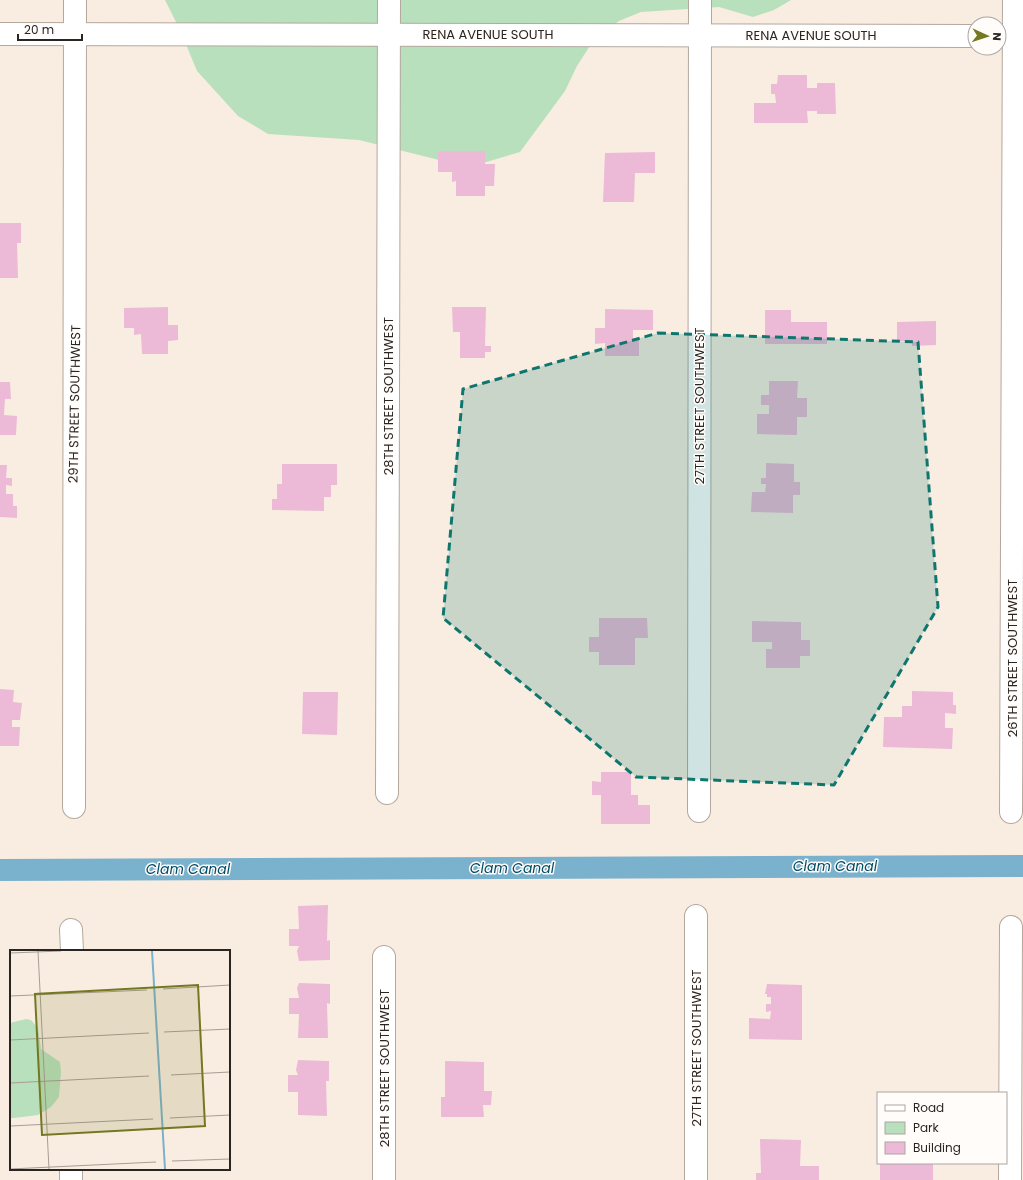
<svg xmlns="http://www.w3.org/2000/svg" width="1023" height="1180" viewBox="0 0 1023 1180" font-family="Poppins,sans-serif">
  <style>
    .green { fill: #b9e0bd }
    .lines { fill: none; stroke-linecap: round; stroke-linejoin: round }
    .canal { stroke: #7ab1cc; stroke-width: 22 }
    .building { fill: #ecbad6 }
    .minor-casing { stroke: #b4a89e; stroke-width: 24 }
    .minor { stroke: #fff; stroke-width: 22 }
    .marked { fill: #0f766e; fill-opacity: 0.2; stroke: #0f766e; stroke-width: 3; stroke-dasharray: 8 5; stroke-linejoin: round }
    .labels { text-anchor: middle; stroke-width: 3; stroke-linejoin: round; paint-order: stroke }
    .street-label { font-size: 13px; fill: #2a2521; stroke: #fffcfa }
    .water-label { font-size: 14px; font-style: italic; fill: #004c68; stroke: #fffcfa }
    .inset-river { fill: none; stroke: #7ab1cc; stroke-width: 2 }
    .inset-road { fill: none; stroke: #a69d95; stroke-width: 1 }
    .view { fill: #737821; fill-opacity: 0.15; stroke: #737821; stroke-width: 2 }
    .inset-edge { fill: none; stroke: #2a2521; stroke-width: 2 }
  </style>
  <rect width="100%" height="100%" fill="#f9ede2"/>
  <!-- green -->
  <polygon class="green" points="165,0 791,0 774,10 753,17 719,7 641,12 619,21 593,41 577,66 565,91 520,152 483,163 447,162 359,140 268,134 238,116 197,71 180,30"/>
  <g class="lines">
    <!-- canal -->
    <polyline class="canal" points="0,870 1023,866"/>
  </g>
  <!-- building -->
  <g class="building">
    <polygon points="778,75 807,75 807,88 817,88 817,83 835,83 836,114 817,114 817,111 807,111 808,123 754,123 754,103 776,103 775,94 771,94 771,84 777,84"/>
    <polygon points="438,151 485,151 485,164 495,164 494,186 485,186 485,196 456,196 456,181 452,182 452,172 438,172"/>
    <polygon points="655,152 655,173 635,173 634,202 603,202 605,153"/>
    <polygon points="0,223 21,223 21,243 17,243 18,278 0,278"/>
    <polygon points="168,307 168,325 178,325 178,340 168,341 168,354 142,354 141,334 134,335 134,328 124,328 124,308"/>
    <polygon points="452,307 486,307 485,346 491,346 491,352 485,352 485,358 460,358 460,332 453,332"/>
    <polygon points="605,309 653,310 653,330 633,330 633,338 639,338 639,356 605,356 605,343 595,344 595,328 605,328"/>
    <polygon points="765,310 791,310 791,322 827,322 827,344 765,344"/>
    <polygon points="936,321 936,345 912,346 912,341 897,341 897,322"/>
    <polygon points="769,381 798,381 797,398 807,398 807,417 797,417 797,435 757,434 757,414 769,414 769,405 761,405 761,395 769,395"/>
    <polygon points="0,382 10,382 11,399 5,399 4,415 17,416 16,435 0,435"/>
    <polygon points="766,463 794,464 794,482 800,482 800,495 793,495 793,513 751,512 752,492 765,492 766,484 761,484 761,478 766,478"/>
    <polygon points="282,464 337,464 337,485 331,485 331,497 324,497 324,511 272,510 272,499 277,499 277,484 282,484"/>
    <polygon points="0,465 7,465 6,478 12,478 12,486 6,485 6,494 13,494 13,506 17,506 17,518 0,517"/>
    <polygon points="599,618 647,618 648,638 635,638 635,665 599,665 599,652 589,652 589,637 599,637"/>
    <polygon points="752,621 801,622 801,640 810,640 810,656 800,656 800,668 766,668 766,649 772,649 772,642 752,642"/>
    <polygon points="0,689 14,690 13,702 22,703 20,720 12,720 12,727 20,727 19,746 0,746"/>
    <polygon points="912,691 953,692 953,705 956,705 956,714 945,713 945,728 953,728 952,749 883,747 884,717 902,717 902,706 912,706"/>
    <polygon points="303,692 338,692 337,735 302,734"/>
    <polygon points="601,772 631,772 631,795 638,795 638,805 650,805 650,824 601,824 601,795 592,795 592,781 601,782"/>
    <polygon points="328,905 327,941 330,940 330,960 299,961 297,951 299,946 289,946 289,929 299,929 298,906"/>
    <polygon points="299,983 330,984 330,1004 327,1003 328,1038 298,1038 299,1014 289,1014 289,998 299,998 297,988"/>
    <polygon points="767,984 802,985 802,1040 749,1039 749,1018 770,1019 771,1011 766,1012 766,1004 771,1004 771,997 767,997 767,994 765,994"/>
    <polygon points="298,1060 329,1061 329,1081 326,1081 327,1116 298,1115 298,1092 288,1092 288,1075 298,1075 296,1070"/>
    <polygon points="445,1061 484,1062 484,1091 492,1091 491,1105 483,1105 484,1117 441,1117 441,1097 445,1097"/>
    <polygon points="760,1139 801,1140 800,1166 819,1166 819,1180 756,1180 756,1173 761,1173"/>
    <rect x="880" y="1163" width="53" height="17"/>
  </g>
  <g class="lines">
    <defs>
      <g id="minor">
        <polyline points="0,34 975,36"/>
        <polyline points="387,793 389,0"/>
        <polyline points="74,807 75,0"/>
        <polyline points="699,811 700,0"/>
        <polyline points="1011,812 1014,0"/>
        <polyline points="71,930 72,951"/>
        <polyline points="71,1180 71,1169"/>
        <polyline points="384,1180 384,957"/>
        <polyline points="696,1180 696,916"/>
        <polyline points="1010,1180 1011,927"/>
      </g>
    </defs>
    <!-- minor casing -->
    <use href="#minor" class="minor-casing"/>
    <!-- minor -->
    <use href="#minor" class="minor"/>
  </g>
  <!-- marked area -->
  <path class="marked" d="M658 333 918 342 938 607 834 785 636 777 443 618 463 389Z"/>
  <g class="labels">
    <!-- street labels -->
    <g class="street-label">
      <text x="488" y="39">RENA AVENUE SOUTH</text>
      <text x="811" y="40">RENA AVENUE SOUTH</text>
      <text transform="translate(388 396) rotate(-90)" y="5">28TH STREET SOUTHWEST</text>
      <text transform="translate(74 404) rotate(-89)" y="5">29TH STREET SOUTHWEST</text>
      <text transform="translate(699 406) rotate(-90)" y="5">27TH STREET SOUTHWEST</text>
      <text transform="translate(1012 658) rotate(-90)" y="5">26TH STREET SOUTHWEST</text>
      <text transform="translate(696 1048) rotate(-90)" y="5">27TH STREET SOUTHWEST</text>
      <text transform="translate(384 1068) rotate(-90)" y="5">28TH STREET SOUTHWEST</text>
    </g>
    <!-- water labels -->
    <g class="water-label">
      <text x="835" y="871">Clam Canal</text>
      <text x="512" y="873">Clam Canal</text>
      <text x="188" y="874">Clam Canal</text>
    </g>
  </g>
  <!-- overview -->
  <g transform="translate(10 950)">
    <rect width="220" height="220" fill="#f9ede2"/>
    <path d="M16 69 21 70 28 78 31 99 50 112 51 122 49 147 41 157 28 165 4 168H0V73Z" fill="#b9e0bd"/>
    <path class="inset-river" d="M142 1 155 219"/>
    <path class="inset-road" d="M28 1 39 219M0 3 51 1M153 39 220 35M0 46 137 40M154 82 220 79M0 90 139 83M161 125 220 122M0 133 139 126M160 168 220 165M0 176 143 169M162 211 220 209M0 219 146 212"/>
    <path class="view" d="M188 35 195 176 32 185 25 44Z"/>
    <rect width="220" height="220" class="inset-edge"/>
  </g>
  <!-- legend -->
  <rect x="877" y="1092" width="130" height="72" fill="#fffcfa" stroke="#aaa6a3"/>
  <rect x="885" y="1105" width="20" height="6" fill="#ffffff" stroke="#aaa6a3"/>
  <text x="913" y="1112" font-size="12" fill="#2a2521">Road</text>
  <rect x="885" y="1122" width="20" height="12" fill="#b9e0bd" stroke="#aaa6a3"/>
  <text x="913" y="1132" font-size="12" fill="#2a2521">Park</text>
  <rect x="885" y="1142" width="20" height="12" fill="#ecbad6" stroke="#aaa6a3"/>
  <text x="913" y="1152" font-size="12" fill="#2a2521">Building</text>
  <!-- north arrow -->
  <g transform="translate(987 36) rotate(93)"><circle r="19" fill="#fffcfa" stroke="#aaa6a3"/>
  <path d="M0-3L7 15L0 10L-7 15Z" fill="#737821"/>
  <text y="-6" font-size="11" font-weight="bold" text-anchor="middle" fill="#2a2521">N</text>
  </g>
  <!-- scale -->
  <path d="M18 34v6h64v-6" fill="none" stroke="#2a2521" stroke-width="2"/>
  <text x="24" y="34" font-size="12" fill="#2a2521" stroke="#fffcfa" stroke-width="3" paint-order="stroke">20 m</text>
</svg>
